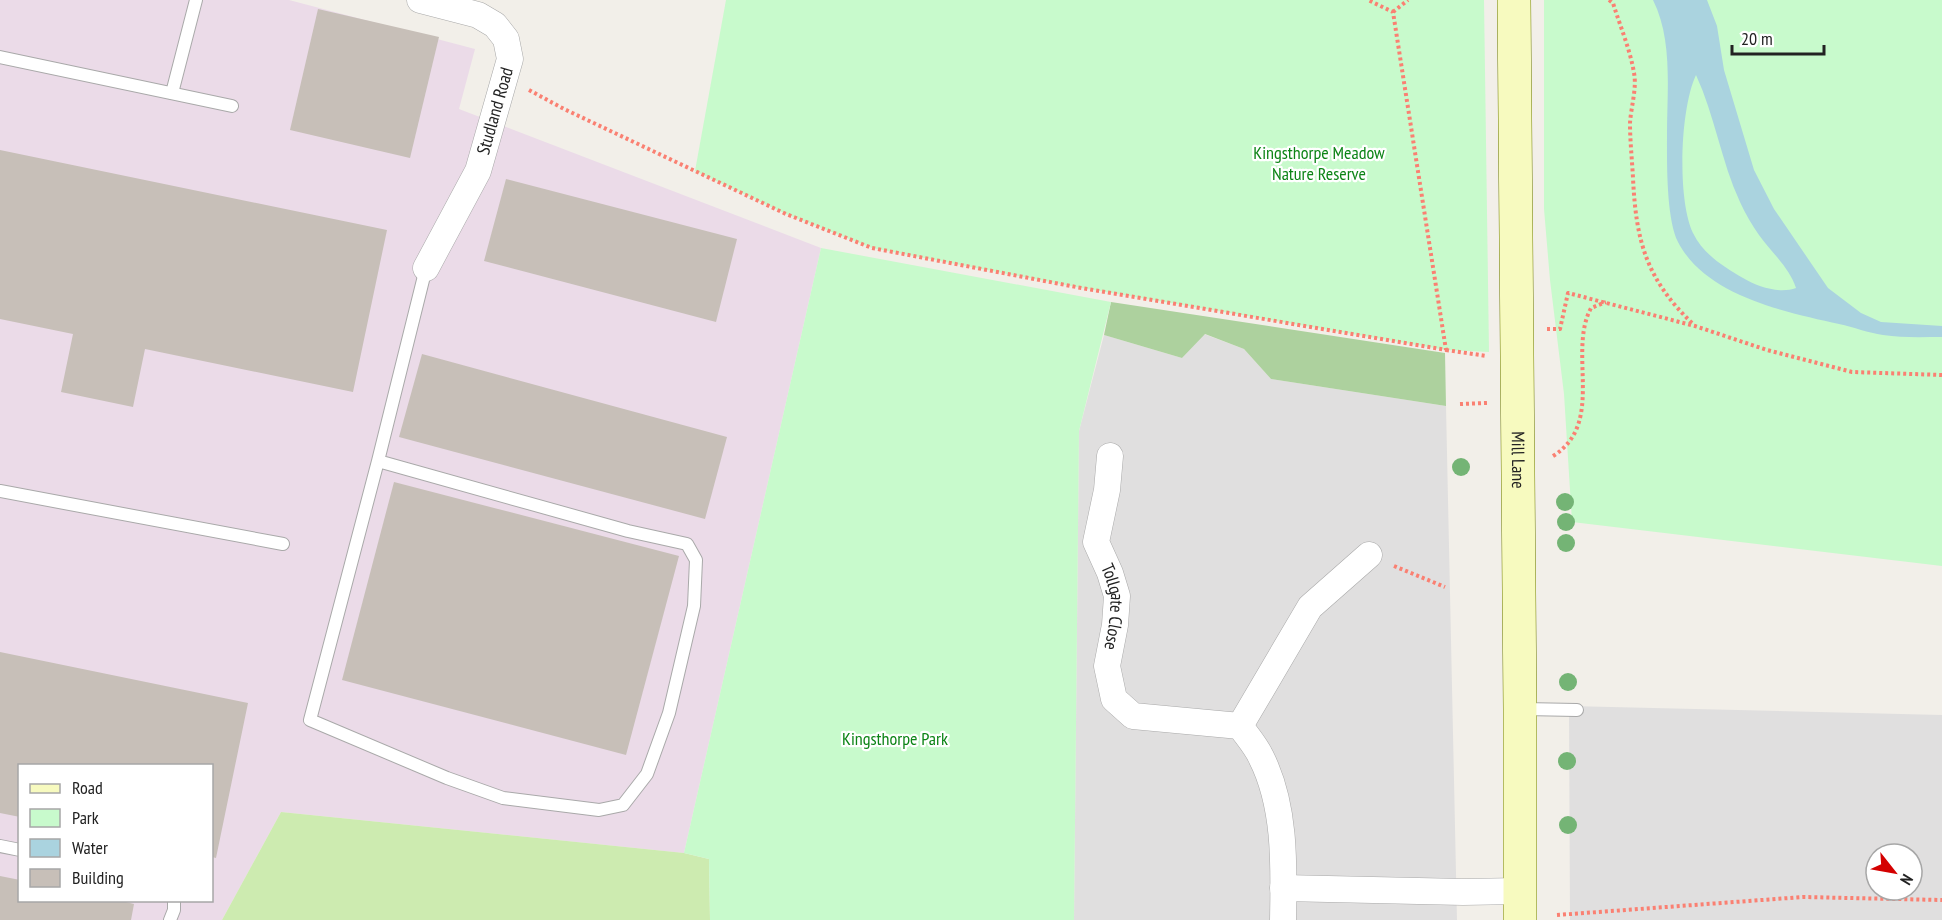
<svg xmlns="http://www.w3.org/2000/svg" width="1942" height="920" viewBox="0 0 1942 920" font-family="'PT Sans Narrow',sans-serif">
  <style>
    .residential { fill: #e0dfdf; fill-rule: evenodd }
    .industrial { fill: #ebdbe8; fill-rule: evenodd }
    .grass { fill: #cdebb0 }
    .forest { fill: #add19e }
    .park { fill: #c8facc }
    .water { fill: #aad3df; fill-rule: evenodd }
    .building { fill: #c7bfb8 }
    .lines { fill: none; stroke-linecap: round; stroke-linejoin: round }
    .lane-casing { stroke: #a9a9a9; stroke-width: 14 }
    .street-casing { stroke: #a9a9a9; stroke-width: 27 }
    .secondary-casing { stroke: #707d05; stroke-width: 34 }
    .path { stroke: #fa8072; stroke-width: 4; stroke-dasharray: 3 3; stroke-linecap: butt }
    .lane { stroke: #fff; stroke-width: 12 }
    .street { stroke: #fff; stroke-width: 26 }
    .secondary { stroke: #f7fabf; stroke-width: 33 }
    .tree { fill: #74b475 }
    .labels { text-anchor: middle; stroke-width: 4.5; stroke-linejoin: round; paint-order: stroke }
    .street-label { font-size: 18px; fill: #222; stroke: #fff }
    .park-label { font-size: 18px; fill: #0c8416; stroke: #fff }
  </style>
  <rect width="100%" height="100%" fill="#f2efe9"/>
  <!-- residential -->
  <g class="residential">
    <polygon points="1204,334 1244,349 1271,379 1446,406 1457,920 1074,920 1079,431 1104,335 1182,358"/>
    <path d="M1569 706 1942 715V920H1570ZM1876 854H1912V890H1876Z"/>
  </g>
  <!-- industrial -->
  <path class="industrial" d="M0 0H289L475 49 459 109 821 248 684 853 281 812 222 920H0ZM20 766H212V900H20Z"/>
  <!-- grass -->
  <polygon class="grass" points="281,812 684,853 709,859 710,920 222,920"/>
  <!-- forest -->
  <polygon class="forest" points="1111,302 1445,353 1446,406 1271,379 1244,349 1205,334 1182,358 1104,335"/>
  <!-- park -->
  <g class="park">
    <polygon points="726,0 1484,0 1489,352 1446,350 1076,287 872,248 786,214 695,171"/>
    <polygon points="1544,0 1942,0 1942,566 1572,522 1564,394 1550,280 1544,209"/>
    <polygon points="821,248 1111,302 1079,431 1074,920 710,920 709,859 684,853"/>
  </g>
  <!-- water -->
  <path class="water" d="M1653 0H1707L1717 26 1724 70 1754 170 1774 209 1828 288 1861 313 1881 322 1942 326V337C1923 337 1902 338 1883 335 1868 333 1854 327 1839 324 1785 312 1706 296 1678 242 1666 218 1667 161 1667 134 1667 90 1673 40 1653 0ZM1696 75C1715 116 1721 161 1740 202 1745 213 1752 225 1759 235 1771 252 1789 267 1796 288 1780 294 1758 287 1743 278 1724 267 1703 254 1693 233 1677 199 1680 109 1696 75Z"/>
  <!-- building -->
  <g class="building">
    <polygon points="318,9 439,37 410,158 290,130"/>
    <polygon points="0,150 387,230 353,392 145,349 133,407 61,392 73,334 0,319"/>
    <polygon points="506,179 737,239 716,322 484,261"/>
    <polygon points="422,354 727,437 705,519 399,437"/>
    <polygon points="394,482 679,556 626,755 342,680"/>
    <polygon points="0,652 248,703 216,858 212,857 212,766 20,766 20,817 0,813"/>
    <polygon points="0,876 20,880 20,900 118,900 134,904 131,920 0,920"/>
  </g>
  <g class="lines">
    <defs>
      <g id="lane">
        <polyline points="0,57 232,106"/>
        <polyline points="172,93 196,0"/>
        <polyline points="378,461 628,531 687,544 696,560 694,606 669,713 647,774 623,805 599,810 503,798 447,778 310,720 378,461 426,268"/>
        <polyline points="0,491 283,544"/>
        <polyline points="1521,709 1577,710"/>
        <polyline points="0,846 20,850"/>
        <polyline points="170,920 174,910 174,900"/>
      </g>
      <g id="street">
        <polyline points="420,0 478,15 495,25 506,39 510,59 478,171 426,268"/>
        <path id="s1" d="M1110 456 1107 490 1096 542 1110 573 1117 596 1115 625 1107 666 1114 699 1133 716 1240 726C1247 736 1256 746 1261 757 1286 806 1284 866 1283 920"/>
        <polyline points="1240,726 1310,607 1369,555"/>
        <polyline points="1283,888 1463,892 1519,891"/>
      </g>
      <g id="secondary">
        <path id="s2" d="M1514 0 1520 709V920"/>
      </g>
    </defs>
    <!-- lane casing -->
    <use href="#lane" class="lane-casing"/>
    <!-- street casing -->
    <use href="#street" class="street-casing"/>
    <!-- secondary casing -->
    <use href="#secondary" class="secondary-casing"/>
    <!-- path -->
    <g class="path">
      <path d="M1609 0 1613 3C1620 26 1630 49 1634 73 1637 88 1631 107 1630 123 1630 141 1632 159 1633 178 1636 241 1646 279 1693 324"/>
      <polyline points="1393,12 1408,0"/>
      <polyline points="529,90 564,109 786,214 872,248 1076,287 1446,350 1393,12 1368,0"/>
      <polyline points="1547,329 1560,329 1568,293 1695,326 1767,350 1852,372 1942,375"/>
      <polyline points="1446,350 1487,356"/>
      <polyline points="1460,404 1487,403"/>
      <path d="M1553 456C1606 423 1567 353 1591 308L1606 302"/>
      <polyline points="1394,566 1445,587"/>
      <polyline points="1557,915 1803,897 1942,900"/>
    </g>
    <!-- lane -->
    <use href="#lane" class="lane"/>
    <!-- street -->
    <use href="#street" class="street"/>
    <!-- secondary -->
    <use href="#secondary" class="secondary"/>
  </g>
  <!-- trees -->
  <g class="tree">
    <circle cx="1461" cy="467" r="9"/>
    <circle cx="1565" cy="502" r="9"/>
    <circle cx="1566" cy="522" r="9"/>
    <circle cx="1566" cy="543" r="9"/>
    <circle cx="1568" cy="682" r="9"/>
    <circle cx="1567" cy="761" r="9"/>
    <circle cx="1568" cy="825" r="9"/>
  </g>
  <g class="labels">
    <!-- street labels -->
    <g class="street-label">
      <text transform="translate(495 111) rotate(-74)" y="6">Studland Road</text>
      <text dy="6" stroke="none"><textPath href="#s2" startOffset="460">Mill Lane</textPath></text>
      <text dy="6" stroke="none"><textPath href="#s1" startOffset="156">Tollgate Close</textPath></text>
    </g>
    <!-- park labels -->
    <g class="park-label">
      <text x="1319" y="159">Kingsthorpe Meadow<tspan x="1319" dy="21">Nature Reserve</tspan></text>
      <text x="895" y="745">Kingsthorpe Park</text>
    </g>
  </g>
  <!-- legend -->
  <rect x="18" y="764" width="195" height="138" fill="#ffffff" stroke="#a7a7a7" stroke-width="1.5"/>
  <rect x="30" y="784" width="30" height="9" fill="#f7fabf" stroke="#a7a7a7" stroke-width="1.5"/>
  <text x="72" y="794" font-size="18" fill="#222222">Road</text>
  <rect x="30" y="809" width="30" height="18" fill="#c8facc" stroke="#a7a7a7" stroke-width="1.5"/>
  <text x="72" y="824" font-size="18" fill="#222222">Park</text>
  <rect x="30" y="839" width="30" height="18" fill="#aad3df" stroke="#a7a7a7" stroke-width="1.5"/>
  <text x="72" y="854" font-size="18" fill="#222222">Water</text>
  <rect x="30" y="869" width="30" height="18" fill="#c7bfb8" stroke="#a7a7a7" stroke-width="1.5"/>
  <text x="72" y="884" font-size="18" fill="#222222">Building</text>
  <!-- north arrow -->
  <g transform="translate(1894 872) rotate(121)"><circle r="28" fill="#ffffff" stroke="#a7a7a7" stroke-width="1.5"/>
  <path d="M0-4.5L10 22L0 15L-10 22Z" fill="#d40000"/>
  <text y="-9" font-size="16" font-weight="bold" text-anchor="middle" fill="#222222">N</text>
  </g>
  <!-- scale -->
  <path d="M1732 45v9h92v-9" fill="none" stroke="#222222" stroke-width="3"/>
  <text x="1741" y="45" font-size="18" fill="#222222" stroke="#ffffff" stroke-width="4.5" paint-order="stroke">20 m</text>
</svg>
